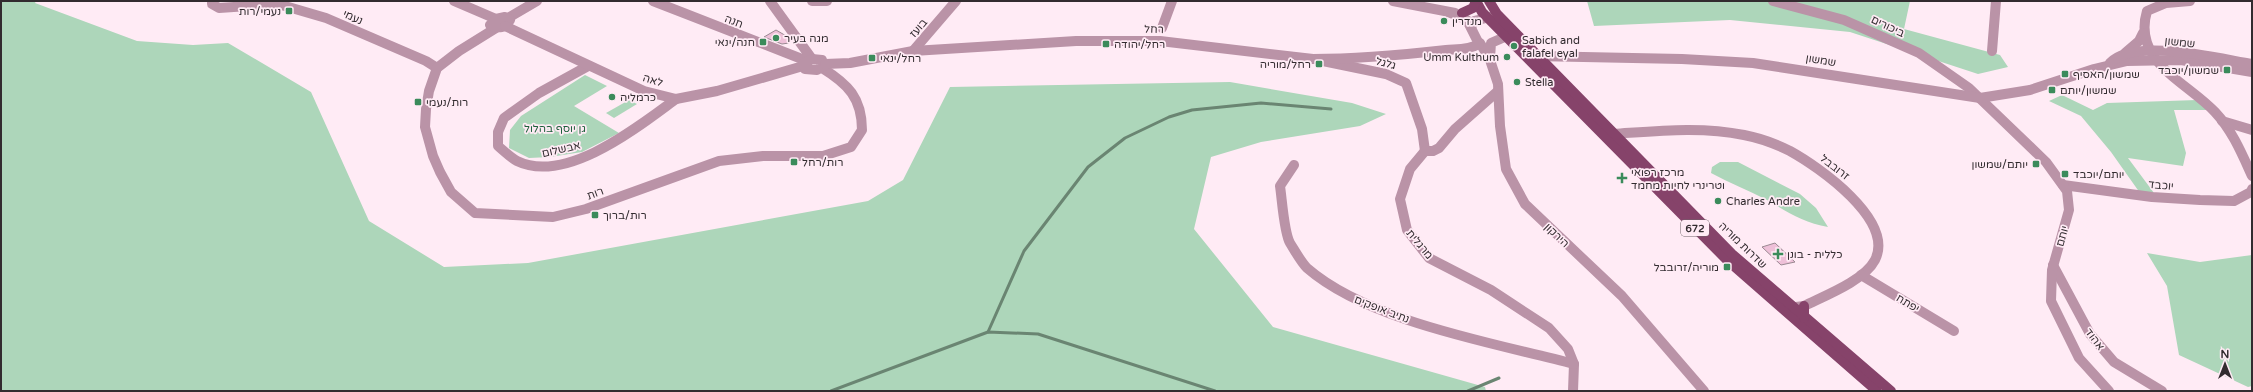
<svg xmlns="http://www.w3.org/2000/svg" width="2253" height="392" viewBox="0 0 2253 392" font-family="'Varela Round',Heebo,sans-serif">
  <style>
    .green { fill: #add6ba }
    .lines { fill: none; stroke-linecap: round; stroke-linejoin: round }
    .stream { stroke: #6a8572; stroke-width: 3 }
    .building { fill: #eec0d8; stroke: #9a8992 }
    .minor { stroke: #ba93a7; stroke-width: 10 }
    .tertiary { stroke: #ba93a7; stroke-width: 10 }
    .primary { stroke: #86436a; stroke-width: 10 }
    .poi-dot { fill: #3b8b5b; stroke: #ffebf5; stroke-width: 1.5 }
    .labels { text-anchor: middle; stroke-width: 3.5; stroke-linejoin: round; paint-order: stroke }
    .shield { fill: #ffebf5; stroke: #70656a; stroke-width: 1 }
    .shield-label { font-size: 10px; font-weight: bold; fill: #322b2f }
    .poi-label { font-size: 11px; fill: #322b2f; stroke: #ffebf5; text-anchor: start }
    .street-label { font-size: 11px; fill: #322b2f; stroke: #ffebf5 }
    .park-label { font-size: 11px; fill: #1c5f39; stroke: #ffebf5 }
  </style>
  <rect width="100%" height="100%" fill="#ffebf5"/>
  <!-- green -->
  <g class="green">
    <polygon points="1,1 36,1 35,3 137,41 193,45 228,43 311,92 369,221 444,267 528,263 868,201 903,180 950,87 1230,82 1352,103 1386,114 1360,126 1261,142 1211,157 1194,229 1273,327 1485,387 1486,391 1,391"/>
    <polygon points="1587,1 1910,1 1904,29 2000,55 2008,67 1978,74 1850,32 1730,20 1594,26"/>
    <polygon points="585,75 607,86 574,106 619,133 582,152 550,157 529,158 509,148 510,130 521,116"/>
    <polygon points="2062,95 2093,110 2107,103 2197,100 2208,110 2174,110 2186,153 2183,166 2128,158 2154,193 2140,193 2111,152 2081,116 2049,101"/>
    <polygon points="629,100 637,104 614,118 606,113"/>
    <path d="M1720 162H1738L1800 194 1816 208 1828 227C1804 223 1787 212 1767 200 1748 190 1729 183 1711 173L1712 167Z"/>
    <polygon points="2147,253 2200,262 2252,255 2252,386 2248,387 2179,355 2167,286"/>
  </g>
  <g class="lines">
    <!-- stream -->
    <g class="stream">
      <polyline points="988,332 1024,251 1088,167 1125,138 1169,117 1192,110 1261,103 1331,109"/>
      <polyline points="831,391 988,332 1038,334 1215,391"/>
      <polyline points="1468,391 1499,378"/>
    </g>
  </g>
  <!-- building -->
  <g class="building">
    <polygon points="776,30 788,37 789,43 782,44 764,37"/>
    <polygon points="1775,243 1795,262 1781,265 1762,247"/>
  </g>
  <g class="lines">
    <!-- minor -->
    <g class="minor">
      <polyline points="212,1 212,4 219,8 278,4 326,18 426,61 437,68"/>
      <polyline points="653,1 807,61"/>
      <polyline points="812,1 827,1"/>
      <path d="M2190 1 2166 3 2147 11C2132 62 2187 82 2215 112 2232 130 2242 154 2252 176"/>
      <polyline points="508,18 537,1"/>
      <path d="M496 28 459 51 437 68 429 91 426 109 425 127 433 156 440 172 451 192 475 213 553 217 586 209 719 161 763 156H823L851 147 862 130C862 98 848 84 822 68"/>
      <polyline points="1162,28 1172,1"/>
      <polyline points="1480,43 1490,60 1498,84 1500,126 1506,169 1525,204 1622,296 1704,391"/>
      <polyline points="1992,51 1996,1"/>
      <polyline points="1490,58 1491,43 1507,36"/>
      <polyline points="1323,61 1386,74 1406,83 1422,129 1425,151"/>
      <path d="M588 66 539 93 504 118 498 132V146C504 151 511 158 517 161 566 185 639 126 676 99"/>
      <polyline points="2222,121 2252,130"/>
      <path d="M1614 134C1657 131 1701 126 1744 135 1760 138 1776 144 1790 151 1819 167 1895 220 1875 260 1864 281 1824 296 1804 306L1796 307"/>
      <polyline points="1425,151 1410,169 1400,199 1407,230 1429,258 1491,290 1549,328 1568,349 1574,364 1573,391"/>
      <polyline points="1425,151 1433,151 1439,148 1455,129 1498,91"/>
      <path d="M1294 165 1280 186C1282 199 1284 233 1290 243 1295 251 1301 262 1307 268 1369 322 1495 343 1574 364"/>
      <polyline points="2063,185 2152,197 2200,200 2234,201 2251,192 2252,189"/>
      <polyline points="2053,265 2090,334 2114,362 2162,391"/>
      <polyline points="1861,275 1954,331"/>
    </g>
    <!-- tertiary -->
    <g class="tertiary">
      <polyline points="454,1 496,19"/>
      <polyline points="770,1 812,59"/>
      <polyline points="1393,1 1455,13"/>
      <polyline points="1773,1 1844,20 1919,53 1969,88 2046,162 2067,191 2069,210 2052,270 2051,301 2079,358 2109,391"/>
      <path d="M505 17 510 20C506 28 498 29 490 25L496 19Z"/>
      <polyline points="505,26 644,91 676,99 717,91 803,66"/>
      <polyline points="1471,27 1474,21 1494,16"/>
      <polyline points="913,51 956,1"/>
      <polyline points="2125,53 2139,41 2143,33"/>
      <polyline points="1534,56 1682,59 1753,63 1980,98 2030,90 2094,69 2127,61 2181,60 2252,72"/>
      <polygon points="812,59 822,60 824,66 817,70 805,69 804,63"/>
      <path d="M2110 63C2134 37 2220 59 2252 64"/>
      <path d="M825 64 850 63 913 51 1076 41H1160L1313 59C1358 59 1401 55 1446 50 1457 49 1469 50 1479 44L1467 20 1448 12"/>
    </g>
    <!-- primary -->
    <g class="primary">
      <polyline points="1476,1 1482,12 1727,260 1877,391"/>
      <polyline points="1489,1 1497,14 1732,254 1891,391"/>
      <polyline points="1462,13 1473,8 1476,1"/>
      <polyline points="1804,306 1804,318"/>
    </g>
  </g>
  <!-- markers -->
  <g class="poi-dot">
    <rect x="285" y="7" width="8" height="8" rx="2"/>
    <circle cx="1444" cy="21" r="4"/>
    <circle cx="776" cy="38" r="4"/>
    <rect x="759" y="38" width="8" height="8" rx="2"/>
    <rect x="1102" y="40" width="8" height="8" rx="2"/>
    <circle cx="1514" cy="46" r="4"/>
    <circle cx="1507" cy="57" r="4"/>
    <rect x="868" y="54" width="8" height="8" rx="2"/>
    <rect x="1315" y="60" width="8" height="8" rx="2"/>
    <rect x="2223" y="66" width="8" height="8" rx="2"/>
    <rect x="2061" y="70" width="8" height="8" rx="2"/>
    <circle cx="1517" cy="82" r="4"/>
    <rect x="2048" y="86" width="8" height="8" rx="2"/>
    <circle cx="612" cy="97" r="4"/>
    <rect x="414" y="98" width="8" height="8" rx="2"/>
    <rect x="790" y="158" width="8" height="8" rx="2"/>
    <rect x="2032" y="160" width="8" height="8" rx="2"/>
    <rect x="2061" y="170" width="8" height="8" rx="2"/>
    <path d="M1620 172h4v4h4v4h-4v4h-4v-4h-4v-4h4z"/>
    <circle cx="1718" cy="201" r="4"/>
    <rect x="591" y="211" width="8" height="8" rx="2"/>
    <path d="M1776 248h4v4h4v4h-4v4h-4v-4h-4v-4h4z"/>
    <rect x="1723" y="263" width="8" height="8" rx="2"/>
  </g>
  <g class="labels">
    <!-- shield labels -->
    <rect class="shield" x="1681" y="220" width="28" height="16" rx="3"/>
    <g class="shield-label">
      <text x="1695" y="232">672</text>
    </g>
    <!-- poi labels -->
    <g class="poi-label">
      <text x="281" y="15" text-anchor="end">נעמי/רות</text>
      <text x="1452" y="25">מנדרין</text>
      <text x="784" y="42">מגה בעיר</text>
      <text x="1522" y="44">Sabich and<tspan x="1522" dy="13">falafel eyal</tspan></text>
      <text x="755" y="46" text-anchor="end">חנה/ינאי</text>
      <text x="1114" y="48">רחל/יהודה</text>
      <text x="1499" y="61" text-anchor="end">Umm Kulthum</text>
      <text x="880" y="62">רחל/ינאי</text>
      <text x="1311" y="68" text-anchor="end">רחל/מוריה</text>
      <text x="2219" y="74" text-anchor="end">שמשון/יוכבד</text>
      <text x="2073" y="78">שמשון/האסיף</text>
      <text x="1525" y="86">Stella</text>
      <text x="2060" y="94">שמשון/יותם</text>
      <text x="620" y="101">כרמליה</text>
      <text x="426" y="106">רות/נעמי</text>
      <text x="802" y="166">רות/רחל</text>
      <text x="2028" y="168" text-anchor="end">יותם/שמשון</text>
      <text x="1631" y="176">מרכז רפואי<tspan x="1631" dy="13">וטרינרי לחיות מחמד</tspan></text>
      <text x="2073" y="178">יותם/יוכבד</text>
      <text x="1726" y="205">Charles Andre</text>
      <text x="603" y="219">רות/ברוך</text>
      <text x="1787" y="258">כללית - בונן</text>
      <text x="1719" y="271" text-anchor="end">מוריה/זרובבל</text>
    </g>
    <!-- street labels -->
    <g class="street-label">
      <text transform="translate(353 17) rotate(24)" y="4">נעמי</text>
      <text transform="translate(734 21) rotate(21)" y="4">חנה</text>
      <text transform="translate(1888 26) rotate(25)" y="4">ביכורים</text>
      <text transform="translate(918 28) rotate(-49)" y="4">בועז</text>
      <text transform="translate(1154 29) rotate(2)" y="4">רחל</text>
      <text transform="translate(2180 42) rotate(6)" y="4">שמשון</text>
      <text transform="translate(1821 60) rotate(9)" y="4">שמשון</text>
      <text transform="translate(1386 63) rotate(15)" y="4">גלגל</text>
      <text transform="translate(653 80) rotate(17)" y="4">לאה</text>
      <text transform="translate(561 149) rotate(-13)" y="4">אבשלום</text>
      <text transform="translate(1835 167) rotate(38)" y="4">זרובבל</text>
      <text transform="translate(2161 185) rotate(5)" y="4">יוכבד</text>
      <text transform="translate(595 193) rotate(-20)" y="4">רות</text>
      <text transform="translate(1557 235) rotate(44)" y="4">הירקון</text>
      <text transform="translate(2062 236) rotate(-74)" y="4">יותם</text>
      <text transform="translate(1420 244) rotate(50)" y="4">מרגלית</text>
      <text transform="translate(1743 245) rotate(44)" y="4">שדרות מוריה</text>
      <text transform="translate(1908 303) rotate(31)" y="4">יפתח</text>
      <text transform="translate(1382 309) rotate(21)" y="4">נתיב אופקים</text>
      <text transform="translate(2095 339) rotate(53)" y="4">אהוד</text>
    </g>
    <!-- park labels -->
    <g class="park-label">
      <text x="555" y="132">גן יוסף בהלול</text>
    </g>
  </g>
  <!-- border -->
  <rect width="2253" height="392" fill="none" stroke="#322b2f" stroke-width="4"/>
  <!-- north arrow -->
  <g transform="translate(2225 364)" stroke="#ffebf5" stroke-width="3" paint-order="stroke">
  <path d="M0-3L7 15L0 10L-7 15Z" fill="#322b2f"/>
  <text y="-6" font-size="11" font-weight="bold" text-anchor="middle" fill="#322b2f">N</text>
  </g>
</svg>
